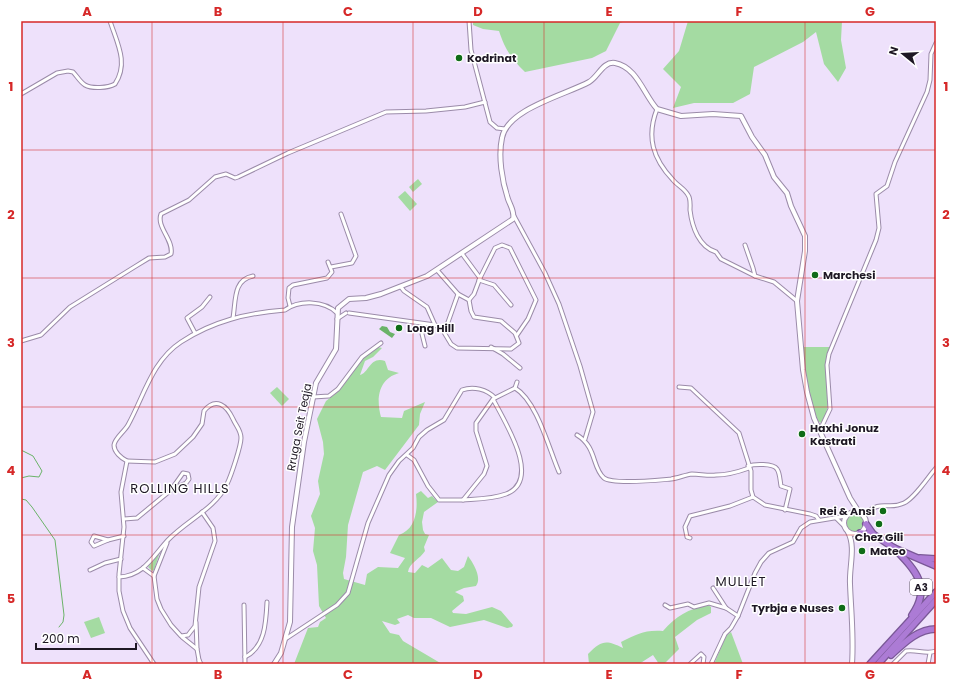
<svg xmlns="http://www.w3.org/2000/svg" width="957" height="685" viewBox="0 0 957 685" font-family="Poppins,sans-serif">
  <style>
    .green { fill: #a4dba2 }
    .water { fill: #6bb369 }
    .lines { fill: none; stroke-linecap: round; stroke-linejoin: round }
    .stream { stroke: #6bb369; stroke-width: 1 }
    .street-casing { stroke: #9b8ba9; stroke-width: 5 }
    .secondary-casing { stroke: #9b8ba9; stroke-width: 6 }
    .highway-casing { stroke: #7a5897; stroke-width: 8 }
    .street { stroke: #fff; stroke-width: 3 }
    .secondary { stroke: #fff; stroke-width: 4 }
    .highway { stroke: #ac7bd5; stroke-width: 5.5 }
    .grid { fill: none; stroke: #d62828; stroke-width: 1; stroke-opacity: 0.55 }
    .poi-dot { fill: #0f6c17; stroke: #fff; stroke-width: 1.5 }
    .labels { text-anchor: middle; stroke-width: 3; stroke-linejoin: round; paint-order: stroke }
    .shield { fill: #fff; stroke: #625d66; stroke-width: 1 }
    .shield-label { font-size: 10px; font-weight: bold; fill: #1e1824 }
    .poi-label { font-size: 11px; font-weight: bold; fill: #1e1824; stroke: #fff; text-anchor: start }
    .street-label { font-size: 11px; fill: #1e1824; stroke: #fff }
    .quarter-label { font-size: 13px; letter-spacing: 1px; fill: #1e1824; stroke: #fff }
    .neatline { fill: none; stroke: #d62828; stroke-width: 1.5 }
    .grid-label { font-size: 13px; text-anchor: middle; font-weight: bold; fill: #d62828 }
  </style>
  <rect width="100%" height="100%" fill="#eee1fb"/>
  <!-- green -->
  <g class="green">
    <path d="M473 21H626L620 23 606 51 592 58 525 72C511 58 505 49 499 31L483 29 473 25Z"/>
    <polygon points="688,21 842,21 841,40 846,68 838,82 824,64 816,32 803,42 754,67 750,94 733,103 694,103 673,108 681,87 663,69 679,51"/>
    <polygon points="418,179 422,184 413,192 409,187"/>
    <polygon points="405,191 417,204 410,211 398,197"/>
    <path d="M378 347 382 348 373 357 365 361 360 375C369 373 370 356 385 361L388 370 399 373C378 379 376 399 381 417L402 418 404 411 425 402 420 414 419 425 385 470 377 466 363 472 348 525 346 557 343 573 344 579 365 585 367 574 378 567 398 568 405 558 390 553 399 535C416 529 418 510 416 494L421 491 428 498 432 496 438 502 424 512 422 522 423 530 425 534 429 535 424 547 425 551C420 559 409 563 408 572L415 573 422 565 428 568 442 558 451 570 458 571 464 567 468 556C474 564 482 578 476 586L464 588 455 592 463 596 464 601 452 611 453 613 466 614 492 607 501 611 513 625 512 627 507 628 484 620 450 627 431 618H414L408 615 397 619 400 623 395 625 382 621 390 633 399 635 403 641 442 664H294L308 628 318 627 320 622 326 618 319 606 317 565 313 551 315 528 311 516 320 494 318 481 324 454 323 442 317 419 326 401 335 394 363 358Z"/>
    <path d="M802 347H830C820 371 837 402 821 423 808 416 804 362 802 347Z"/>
    <polygon points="277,387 289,399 282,406 270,393"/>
    <circle cx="855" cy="523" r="9"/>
    <polygon points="160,552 154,570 152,571 148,567"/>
    <path d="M708 605 711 607V613L697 620 675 637 679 649 664 664H659L653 655 639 664H589L588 654C602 640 606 640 623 648L621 642C639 634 642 630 663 631 676 616 688 609 708 605Z"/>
    <polygon points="99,617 105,633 91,638 84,622"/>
    <polygon points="731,632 743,664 714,664 726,636"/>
  </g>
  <!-- water -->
  <polygon class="water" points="382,326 387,327 390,332 395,334 392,338 379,329"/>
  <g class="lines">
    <!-- stream -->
    <g class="stream">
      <polyline points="21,450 33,456 42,471 39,477 29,476 21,478"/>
      <polyline points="21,499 26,500 32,507 55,540 64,615 63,622 59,627"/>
    </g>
    <defs>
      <g id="street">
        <polyline points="469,21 471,50 490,122 497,128 505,129"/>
        <path d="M21 94 57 73 68 71 73 72C77 76 80 82 85 85 92 89 108 88 115 84 129 63 117 43 110 21"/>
        <path d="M657 109C646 137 653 159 673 180 677 185 685 189 688 195 691 199 690 206 690 210 692 227 699 247 716 252L721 259 755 276"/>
        <polyline points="514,216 545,273 559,304 580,366 593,412 585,439"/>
        <polyline points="745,245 753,268 755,276 774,282 797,301"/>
        <polyline points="463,255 480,278 474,294 469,300"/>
        <polyline points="331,267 352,263 356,256 341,214"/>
        <polyline points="437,270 458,294 447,325 442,329"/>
        <polyline points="480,278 495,248 502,245 510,248 536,300 528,319 517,335"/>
        <polyline points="479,280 494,285 511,305"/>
        <polyline points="401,287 404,291 427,307 435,325"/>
        <polyline points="290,306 288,298 289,288 293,285 327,278 332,272 328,262"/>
        <polyline points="349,313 435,325 442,329 451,344 457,348 511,349 519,343 515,333 501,321 474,317 471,311 469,300 458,294"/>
        <path d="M233 318C236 300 233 280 253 276"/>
        <polyline points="337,319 346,313"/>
        <polyline points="424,324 422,334 425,346"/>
        <polyline points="195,333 187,318 202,307 210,297"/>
        <path d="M21 341 41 335 70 307 136 266 149 258 165 257 171 254C174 240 156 227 161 214L189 200 215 177 226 174 235 178 238 177 288 153 386 112 426 111 465 107 485 102"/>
        <polyline points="491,347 503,354 520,368"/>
        <polyline points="679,387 691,388 739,433 751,471 751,490 753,497 765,505 810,514 816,516 819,520"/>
        <path d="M515 388C537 401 549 449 559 472"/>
        <polyline points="313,397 329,396 338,389 362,357 381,343"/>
        <path d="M493 399C504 421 543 480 506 494 493 499 477 499 463 500L484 474 487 466 476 431V423L493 399 515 388 517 382"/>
        <polyline points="820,430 830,409 827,365 829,354 876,240 879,228 876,194 887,186 895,162 927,92 930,80 931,54 936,43"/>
        <path d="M577 435C597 447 592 468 604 478 613 485 659 480 671 479 678 478 685 475 692 474 700 474 708 476 716 475 728 475 738 472 749 468"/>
        <polyline points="407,455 414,460 428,486 439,500 463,500"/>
        <path d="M748 466C754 464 773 463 777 469 780 473 780 481 781 486L790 489 785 510"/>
        <polygon points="183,473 188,474 189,479 186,483 171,490"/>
        <path d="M863 515C883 498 887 511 904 503 915 498 928 477 936 468"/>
        <polyline points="836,518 843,525"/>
        <polyline points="124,519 137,518 171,490"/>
        <polygon points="94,536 108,540 94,546 91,542"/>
        <polyline points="690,538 687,537 685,527 690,516 730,506 753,497"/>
        <polyline points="108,540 124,536"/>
        <polyline points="143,568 154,576 157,599 161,609 171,625 181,636 188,635 195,626 199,587 215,541 213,528 202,512"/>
        <polyline points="90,570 105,563 121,559"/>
        <polyline points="154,576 167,543"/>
        <path d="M119 577C144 576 153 556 168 540 187 520 215 509 227 484 231 476 241 446 241 438 241 430 236 426 233 419 227 406 216 396 204 411L202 424 193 437 175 454 155 462 127 461"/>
        <polyline points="713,588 726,608 738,616"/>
        <polyline points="244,605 245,664"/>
        <polyline points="665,605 670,608 688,604 694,607 709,603 726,608"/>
        <polyline points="196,622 197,649 199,660"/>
        <polyline points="182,637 197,649"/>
        <path d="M287 638 337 605 348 593 368 523 389 475 399 461 413 448 419 437 427 430 444 420 462 390C473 386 487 389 495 398"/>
        <path d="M245 657C265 647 266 623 267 602"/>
        <path d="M154 664 130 628 123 611 119 591V574L124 527 121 492 127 461C121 458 114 452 114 445 115 438 124 432 128 425 144 396 152 361 181 342 213 321 247 313 285 310 299 300 324 300 337 313"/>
        <polyline points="199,664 199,660 201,664"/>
        <polyline points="690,664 701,654 704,657 703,664"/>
        <polyline points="711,664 725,634 731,628 738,616 755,573 761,562 769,553 793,542 801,528 810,522 846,516"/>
        <path d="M893 664 906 651C916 649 926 655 936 651"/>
        <polyline points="928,664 930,653"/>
      </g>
      <g id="secondary">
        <circle cx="855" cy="523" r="11"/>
        <path d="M848 532C856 547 849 567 850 584 851 611 854 637 852 664"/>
        <path d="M274 664 281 653 290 622 292 527 304 442 316 383 336 349 338 308 349 299 366 298 381 294 427 276 513 219C515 212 510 205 508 199 502 181 498 156 502 138 507 109 565 95 589 82 598 77 603 61 615 63 637 67 644 95 657 109L681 116 713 114 741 116 752 137 765 155 774 177 787 193 791 206 805 236V251L797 301 803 370 807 392 814 418 850 498 859 512"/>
      </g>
      <g id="highway">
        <polyline points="866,524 873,534"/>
        <polyline points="860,533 873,534 894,548 936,566"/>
        <path d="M894 548C913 568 933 586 912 615"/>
        <polyline points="920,558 936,559"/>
        <path d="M891 655C904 643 918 629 936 629"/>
        <polyline points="870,664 936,592"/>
        <polyline points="878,664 936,600"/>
      </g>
    </defs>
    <!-- street casing -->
    <use href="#street" class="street-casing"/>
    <!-- secondary casing -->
    <use href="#secondary" class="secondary-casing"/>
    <!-- highway casing -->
    <use href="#highway" class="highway-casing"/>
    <!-- street -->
    <use href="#street" class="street"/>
    <!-- secondary -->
    <use href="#secondary" class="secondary"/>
    <!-- highway -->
    <use href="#highway" class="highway"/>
  </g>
  <!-- grid -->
  <path class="grid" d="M152 21V664M283 21V664M413 21V664M544 21V664M674 21V664M805 21V664M21 150H936M21 278H936M21 407H936M21 535H936"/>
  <!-- markers -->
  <g class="poi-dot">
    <circle cx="459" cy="58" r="4"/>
    <circle cx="815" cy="275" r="4"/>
    <circle cx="399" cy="328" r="4"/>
    <circle cx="802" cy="434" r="4"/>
    <circle cx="883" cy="511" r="4"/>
    <circle cx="879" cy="524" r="4"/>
    <circle cx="862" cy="551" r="4"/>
    <circle cx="842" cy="608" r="4"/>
  </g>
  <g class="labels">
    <!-- shield labels -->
    <rect class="shield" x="910" y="579" width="22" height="16" rx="3"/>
    <g class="shield-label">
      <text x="921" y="591">A3</text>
    </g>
    <!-- poi labels -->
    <g class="poi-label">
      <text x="467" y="62">Kodrinat</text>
      <text x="823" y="279">Marchesi</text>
      <text x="407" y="332">Long Hill</text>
      <text x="810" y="432">Haxhi Jonuz<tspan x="810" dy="13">Kastrati</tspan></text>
      <text x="875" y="515" text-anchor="end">Rei &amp; Ansi</text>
      <text x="879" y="541" text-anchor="middle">Chez Gili</text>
      <text x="870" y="555">Mateo</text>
      <text x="834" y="612" text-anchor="end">Tyrbja e Nuses</text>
    </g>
    <!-- street labels -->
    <g class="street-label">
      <text transform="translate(299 427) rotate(-79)" y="4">Rruga Seit Teqja</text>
    </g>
    <!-- quarter labels -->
    <g class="quarter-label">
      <text x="180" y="493">ROLLING HILLS</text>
      <text x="741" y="586">MULLET</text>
    </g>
  </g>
  <!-- border -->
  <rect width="957" height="685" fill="none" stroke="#ffffff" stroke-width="44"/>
  <!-- north arrow -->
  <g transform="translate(903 54) rotate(288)" stroke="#ffffff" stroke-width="3" paint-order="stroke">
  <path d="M0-3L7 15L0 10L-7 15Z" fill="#1e1824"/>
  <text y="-6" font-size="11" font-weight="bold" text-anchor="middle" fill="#1e1824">N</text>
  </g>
  <!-- scale -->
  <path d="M36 643v6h100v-6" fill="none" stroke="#1e1824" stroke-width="2"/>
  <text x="42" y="643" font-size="12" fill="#1e1824" stroke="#ffffff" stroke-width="3" paint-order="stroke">200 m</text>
  <rect x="22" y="22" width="913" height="641" class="neatline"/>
  <g class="grid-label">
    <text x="87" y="16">A</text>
    <text x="218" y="16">B</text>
    <text x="348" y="16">C</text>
    <text x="478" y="16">D</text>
    <text x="609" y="16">E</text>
    <text x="739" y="16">F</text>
    <text x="870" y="16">G</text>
    <text x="11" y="91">1</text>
    <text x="946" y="91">1</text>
    <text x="11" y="219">2</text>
    <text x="946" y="219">2</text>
    <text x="11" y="347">3</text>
    <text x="946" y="347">3</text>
    <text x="11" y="475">4</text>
    <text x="946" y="475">4</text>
    <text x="11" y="603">5</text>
    <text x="946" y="603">5</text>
    <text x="87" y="679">A</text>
    <text x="218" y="679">B</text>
    <text x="348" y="679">C</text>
    <text x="478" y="679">D</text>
    <text x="609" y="679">E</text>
    <text x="739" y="679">F</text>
    <text x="870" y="679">G</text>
  </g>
</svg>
